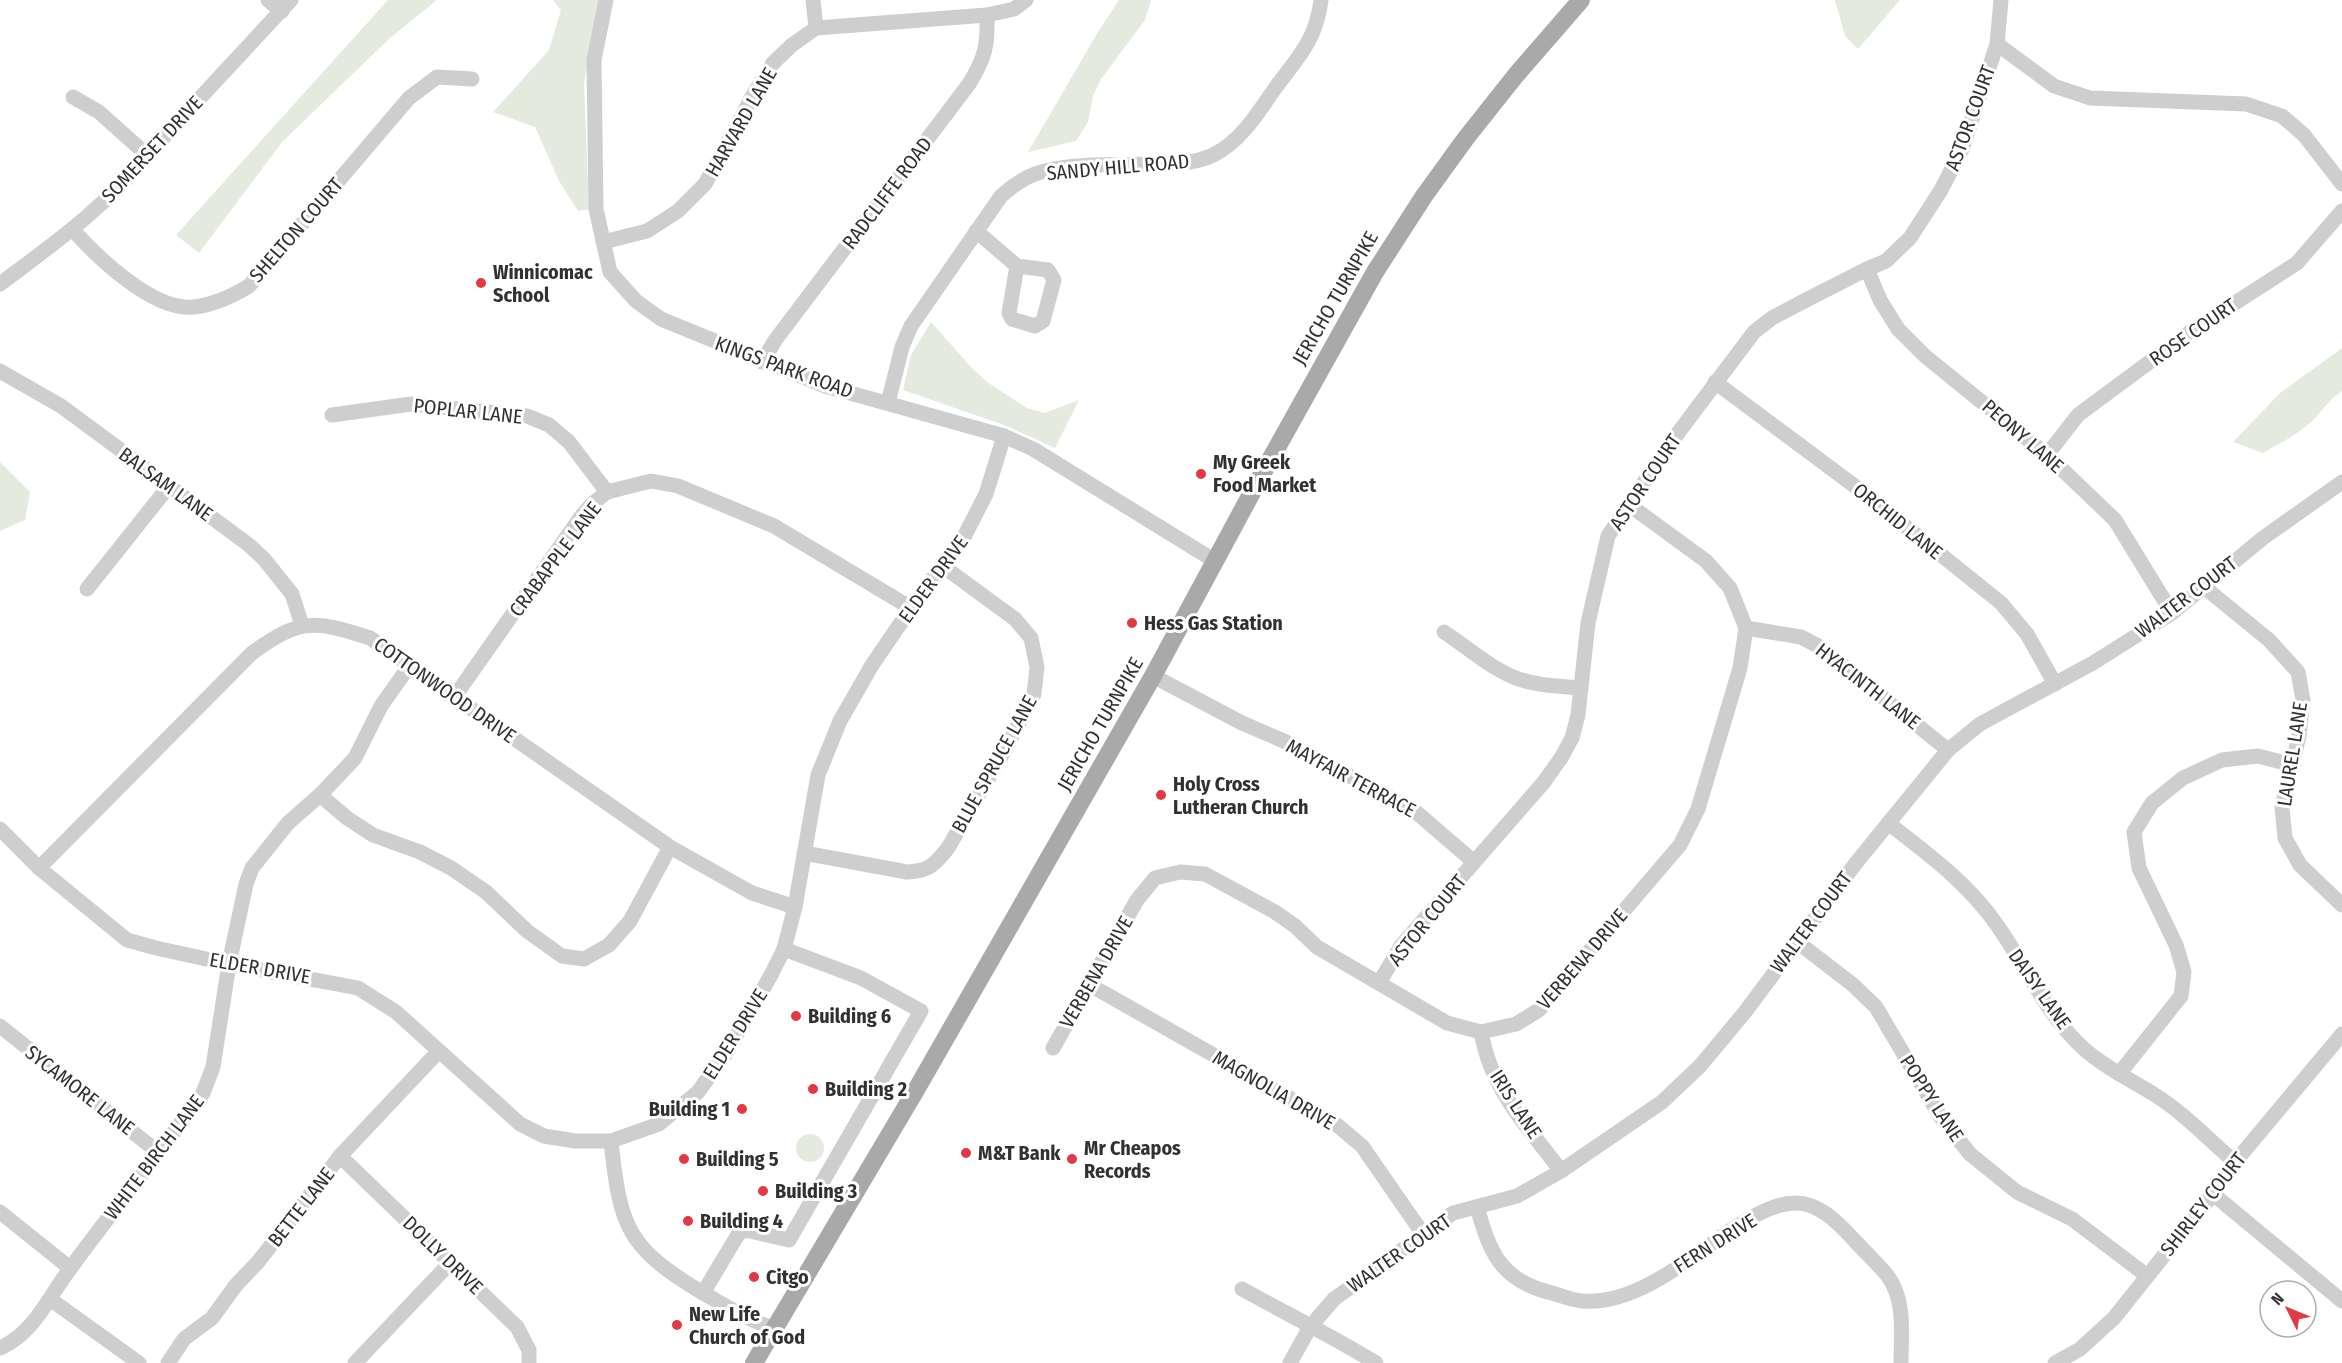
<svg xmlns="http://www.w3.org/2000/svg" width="2342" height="1363" viewBox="0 0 2342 1363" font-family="'Fira Sans Condensed',sans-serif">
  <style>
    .green { fill: #e4eadd }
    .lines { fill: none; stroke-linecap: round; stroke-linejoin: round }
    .minor { stroke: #cecece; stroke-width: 15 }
    .major { stroke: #a9a9a9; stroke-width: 18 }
    .poi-dot { fill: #e13a45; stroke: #fff; stroke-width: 2 }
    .labels { text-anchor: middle; stroke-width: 6; stroke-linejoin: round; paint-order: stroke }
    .street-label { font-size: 20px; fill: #313131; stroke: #fff }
    .poi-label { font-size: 20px; font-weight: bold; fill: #313131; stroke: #fff; text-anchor: start }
  </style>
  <rect width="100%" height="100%" fill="#fff"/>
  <!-- green -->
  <g class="green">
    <polygon points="388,0 437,0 390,38 282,142 199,253 176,235"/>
    <polygon points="553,0 599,0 584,84 589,209 578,211 559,181 535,127 493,112 549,50 561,10"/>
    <polygon points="1119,0 1151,0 1145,20 1101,79 1093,96 1088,122 1076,141 1028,152 1098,32"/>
    <polygon points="1835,0 1900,0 1858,49 1845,36"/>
    <polygon points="931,322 971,367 987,382 1027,408 1045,413 1079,400 1055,448 1007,426 903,390 911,355"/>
    <path d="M2342 348V391C2329 399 2322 412 2311 422 2297 435 2279 444 2263 453L2233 442 2280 393Z"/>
    <polygon points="0,462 30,492 25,520 0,531"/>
    <circle cx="810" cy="1148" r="14"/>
  </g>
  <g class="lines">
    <!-- minor -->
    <g class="minor">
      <polyline points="268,0 282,11"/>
      <polyline points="606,0 594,60 596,209 610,272 636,301 661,319 825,386 1004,436 1033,449 1215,561"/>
      <polyline points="813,0 816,28"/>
      <polyline points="1997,44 2054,86 2090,98 2246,104 2282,116 2304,135 2342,184"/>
      <polyline points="73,97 99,112 147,155"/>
      <path d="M72 229C97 257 153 311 193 307 214 305 231 297 249 286L409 98 437 77 472 79"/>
      <polyline points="976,231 1017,266 1009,313 1012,319 1035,326 1043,321 1054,280 1048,270 1017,266"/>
      <polyline points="603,242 647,231 678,211 705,184 752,97 773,63 792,45 816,28 987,15 1014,9 1026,0"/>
      <polyline points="1867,269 1880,300 1898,329 1925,356 2047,455 2115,520 2172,613"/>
      <path d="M0 284C52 245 106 207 147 155L291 0"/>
      <path d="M762 362 776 339 969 84C985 58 988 46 987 15"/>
      <polyline points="0,371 61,406 249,545 264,559 292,594 302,625"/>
      <polyline points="1715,382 1864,493 2001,603 2027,634 2055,684"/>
      <path d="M888 403 902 347 911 326 1001 196C1011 187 1022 179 1035 174 1067 162 1126 165 1162 164 1180 163 1198 163 1215 154 1242 140 1259 111 1276 87 1299 56 1316 40 1321 0"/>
      <polyline points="332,415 411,404 527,416 549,425 569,442 607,492"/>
      <polyline points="2047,455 2078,415 2190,332 2297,263 2342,211"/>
      <polyline points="2204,587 2269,640 2298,672 2303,700 2299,736 2282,807 2285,838 2300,865 2342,905"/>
      <polyline points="87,589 169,486"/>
      <polyline points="1746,628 1801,637 1820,647 1948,750"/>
      <path d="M1444 632C1467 647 1490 668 1516 678 1537 686 1560 686 1581 688"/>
      <polyline points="1153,676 1242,723 1286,742 1416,812 1474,862"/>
      <polyline points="455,696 580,518 592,504 607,492 651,481 678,486 774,526 911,608"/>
      <polyline points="320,795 347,818 373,835 420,852 451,868 486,892 527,931 562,956 584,959 609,945 630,921 670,847"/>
      <path d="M1888 823C1928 854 1968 883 1997 925 2026 966 2045 1013 2083 1048 2104 1067 2131 1080 2155 1095 2184 1113 2209 1140 2235 1162"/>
      <polyline points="0,829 39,868 127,940 156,948 229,964 358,988 396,1012 520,1124 544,1136 575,1141 611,1141 659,1124 698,1092 727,1052 771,975 784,949 795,907 818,775 840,721 872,665 911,608 965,535 986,494 1004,436"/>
      <path d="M804 853 907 872C930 871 934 865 948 848L1006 748 1034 694 1037 667 1031 638 1015 619 944 567"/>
      <path d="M39 868 252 653C300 618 315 620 370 638L670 847 752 893 795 907"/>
      <polyline points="1796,941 1852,984 1876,1007 1940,1116 1970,1154 2017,1192 2072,1219 2146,1275"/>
      <polyline points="1379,983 1401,946 1544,782 1561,758 1572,738 1578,715 1588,623 1608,536 1669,445 1754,332 1772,318 1808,299 1867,269 1886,261 1910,238 1941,190 1962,149 1997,44 2001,0"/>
      <polyline points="1090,985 1337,1125 1362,1146 1423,1234"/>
      <polyline points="0,1026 159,1153"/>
      <path d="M1481 1032C1484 1047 1488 1062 1495 1076 1510 1110 1539 1141 1561 1171"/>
      <polyline points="1053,1048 1137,900 1155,878 1180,872 1205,874 1275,912 1295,926 1317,947 1447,1023 1481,1032 1516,1024 1539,1010 1680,845 1698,809 1740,668 1746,628 1730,588 1706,561 1628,504"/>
      <polyline points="2119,1074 2181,996 2184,972 2176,945 2139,868 2134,832 2152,803 2183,778 2222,760 2258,756 2293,765"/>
      <path d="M611 1141C620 1227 627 1248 703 1293 726 1306 748 1320 773 1328"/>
      <polyline points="340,1156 517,1327 529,1350 529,1363"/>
      <polyline points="2213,1194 2342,1301"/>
      <path d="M1477 1207C1490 1253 1501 1281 1552 1293 1562 1296 1572 1300 1582 1301 1635 1306 1690 1258 1731 1230 1748 1219 1772 1204 1793 1203 1819 1201 1840 1225 1856 1242 1866 1253 1878 1264 1887 1275 1906 1300 1901 1334 1901 1363"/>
      <polyline points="0,1212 70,1268"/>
      <path d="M1242 1289C1287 1314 1332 1336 1376 1363"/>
      <polyline points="703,1293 739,1233 746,1230 789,1240 921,1011 861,978 784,949"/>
      <polyline points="50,1299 139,1363"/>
      <path d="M0 1348C35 1333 50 1294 72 1266 115 1208 160 1152 203 1093L213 1067 229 964 246 884 252 868 288 823 320 795 355 758 381 706 410 665"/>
      <polyline points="168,1363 184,1339 212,1318 236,1285 258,1262 340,1156 438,1052"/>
      <polyline points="355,1363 450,1263"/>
      <polyline points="1290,1363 1310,1327 1334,1299 1453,1213 1517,1196 1561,1171 1662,1102 1700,1066 1745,1012 1856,863 1948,750 1980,724 2093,663 2172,613 2263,538 2342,482"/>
      <polyline points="2055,1363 2080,1349 2114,1318 2213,1194 2235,1162 2342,1034"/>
    </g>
    <!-- major -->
    <polyline class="major" points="754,1363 916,1090 1153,676 1256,485 1375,272 1424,196 1466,138 1516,75 1581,0"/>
  </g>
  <!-- markers -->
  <g class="poi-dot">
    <circle cx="481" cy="283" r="6"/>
    <circle cx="1201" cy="474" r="6"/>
    <circle cx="1132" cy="623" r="6"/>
    <circle cx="1161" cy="795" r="6"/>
    <circle cx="796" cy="1016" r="6"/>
    <circle cx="813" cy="1089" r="6"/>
    <circle cx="742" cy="1109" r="6"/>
    <circle cx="966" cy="1153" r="6"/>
    <circle cx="684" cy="1159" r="6"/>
    <circle cx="1072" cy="1159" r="6"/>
    <circle cx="763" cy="1191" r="6"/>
    <circle cx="688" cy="1221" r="6"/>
    <circle cx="754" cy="1277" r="6"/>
    <circle cx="677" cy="1325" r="6"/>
  </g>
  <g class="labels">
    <!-- street labels -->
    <g class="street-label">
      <text transform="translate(1970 118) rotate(-70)" y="7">ASTOR COURT</text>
      <text transform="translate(741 122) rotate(-60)" y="7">HARVARD LANE</text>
      <text transform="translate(152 149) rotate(-47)" y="7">SOMERSET DRIVE</text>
      <text transform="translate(1118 167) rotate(-5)" y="7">SANDY HILL ROAD</text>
      <text transform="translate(887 193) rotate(-53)" y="7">RADCLIFFE ROAD</text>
      <text transform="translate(296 230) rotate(-49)" y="7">SHELTON COURT</text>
      <text transform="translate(1335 298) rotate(-60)" y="7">JERICHO TURNPIKE</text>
      <text transform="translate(2193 332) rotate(-35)" y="7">ROSE COURT</text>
      <text transform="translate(784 367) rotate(20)" y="7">KINGS PARK ROAD</text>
      <text transform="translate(468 411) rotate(6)" y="7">POPLAR LANE</text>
      <text transform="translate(2023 436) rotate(41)" y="7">PEONY LANE</text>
      <text transform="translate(1645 482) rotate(-56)" y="7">ASTOR COURT</text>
      <text transform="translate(166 484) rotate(36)" y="7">BALSAM LANE</text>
      <text transform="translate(1898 521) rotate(39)" y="7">ORCHID LANE</text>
      <text transform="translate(555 559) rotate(-53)" y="7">CRABAPPLE LANE</text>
      <text transform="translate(933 579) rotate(-54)" y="7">ELDER DRIVE</text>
      <text transform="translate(2186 597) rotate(-37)" y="7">WALTER COURT</text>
      <text transform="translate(1868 686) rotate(38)" y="7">HYACINTH LANE</text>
      <text transform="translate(445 690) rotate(35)" y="7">COTTONWOOD DRIVE</text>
      <text transform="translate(1100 724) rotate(-60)" y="7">JERICHO TURNPIKE</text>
      <text transform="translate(2292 754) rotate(-81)" y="7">LAUREL LANE</text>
      <text transform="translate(994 764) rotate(-61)" y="7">BLUE SPRUCE LANE</text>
      <text transform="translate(1351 778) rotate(28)" y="7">MAYFAIR TERRACE</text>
      <text transform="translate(1427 920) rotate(-51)" y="7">ASTOR COURT</text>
      <text transform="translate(1811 922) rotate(-53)" y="7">WALTER COURT</text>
      <text transform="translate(1582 959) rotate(-49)" y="7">VERBENA DRIVE</text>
      <text transform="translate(260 968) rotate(10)" y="7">ELDER DRIVE</text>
      <text transform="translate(1096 972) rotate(-60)" y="7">VERBENA DRIVE</text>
      <text transform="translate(2040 989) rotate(55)" y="7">DAISY LANE</text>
      <text transform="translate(735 1034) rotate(-58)" y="7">ELDER DRIVE</text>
      <text transform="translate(80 1090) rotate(38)" y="7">SYCAMORE LANE</text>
      <text transform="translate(1274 1090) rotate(30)" y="7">MAGNOLIA DRIVE</text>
      <text transform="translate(1932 1098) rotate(57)" y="7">POPPY LANE</text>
      <text transform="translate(1516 1104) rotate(57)" y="7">IRIS LANE</text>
      <text transform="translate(154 1157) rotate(-53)" y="7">WHITE BIRCH LANE</text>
      <text transform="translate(2203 1204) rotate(-52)" y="7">SHIRLEY COURT</text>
      <text transform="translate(301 1207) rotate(-52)" y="7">BETTE LANE</text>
      <text transform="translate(1715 1243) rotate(-32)" y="7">FERN DRIVE</text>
      <text transform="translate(1399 1253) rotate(-35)" y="7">WALTER COURT</text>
      <text transform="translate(443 1255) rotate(44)" y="7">DOLLY DRIVE</text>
    </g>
    <!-- poi labels -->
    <g class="poi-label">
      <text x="493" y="279">Winnicomac<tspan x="493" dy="23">School</tspan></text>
      <text x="1213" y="469">My Greek<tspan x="1213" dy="23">Food Market</tspan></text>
      <text x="1144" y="630">Hess Gas Station</text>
      <text x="1173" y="791">Holy Cross<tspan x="1173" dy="23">Lutheran Church</tspan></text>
      <text x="808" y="1023">Building 6</text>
      <text x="825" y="1096">Building 2</text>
      <text x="730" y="1116" text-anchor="end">Building 1</text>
      <text x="1084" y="1155">Mr Cheapos<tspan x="1084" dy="23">Records</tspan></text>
      <text x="978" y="1160">M&amp;T Bank</text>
      <text x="696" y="1166">Building 5</text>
      <text x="775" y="1198">Building 3</text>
      <text x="700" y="1228">Building 4</text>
      <text x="766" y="1284">Citgo</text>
      <text x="689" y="1321">New Life<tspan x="689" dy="23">Church of God</tspan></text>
    </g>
  </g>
  <!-- north arrow -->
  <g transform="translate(2288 1309) rotate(313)"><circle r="28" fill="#ffffff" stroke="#adadad" stroke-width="1.5"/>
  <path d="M0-4.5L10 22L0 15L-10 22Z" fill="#e13a45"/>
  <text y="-9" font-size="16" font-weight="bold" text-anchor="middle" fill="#313131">N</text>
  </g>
</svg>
